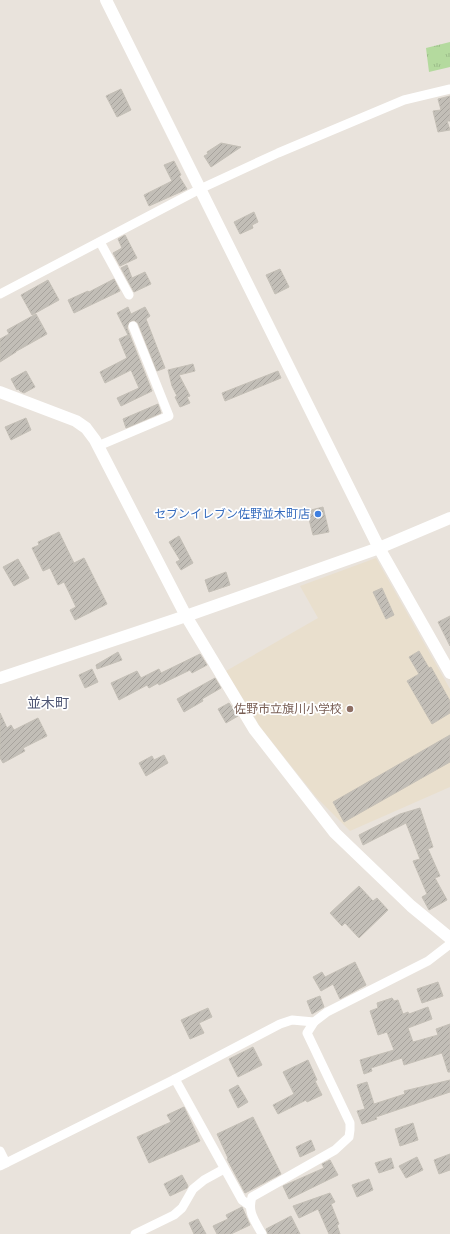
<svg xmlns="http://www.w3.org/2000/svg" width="450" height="1234" viewBox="0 0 450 1234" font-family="Cabin,'Noto Sans JP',sans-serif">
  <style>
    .education { fill: #e9dfcd }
    .grass { fill: url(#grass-tufts) }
    .building { fill: url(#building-hatch); stroke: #c4bfb6 }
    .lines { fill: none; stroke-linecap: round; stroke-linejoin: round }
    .street { stroke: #fff; stroke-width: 9 }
    .secondary { stroke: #fff; stroke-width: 12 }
    .shop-dot { fill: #3f7fe0; stroke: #fff; stroke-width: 1.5 }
    .education-dot { fill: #8d6e63; stroke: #fff; stroke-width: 1.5 }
    .labels { text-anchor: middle; stroke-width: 3.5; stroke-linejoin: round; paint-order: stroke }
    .shop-label { font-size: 12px; fill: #366cbe; stroke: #fff; text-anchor: end }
    .education-label { font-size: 12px; fill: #785e54; stroke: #fff; text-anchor: end }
    .quarter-label { font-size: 14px; fill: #4e5674; stroke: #fff }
  </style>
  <defs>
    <pattern id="grass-tufts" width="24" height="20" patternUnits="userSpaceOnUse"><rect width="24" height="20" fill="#b4da9e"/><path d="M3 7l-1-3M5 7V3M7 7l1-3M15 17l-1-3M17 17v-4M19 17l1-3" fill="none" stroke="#9bbb88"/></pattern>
    <pattern id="building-hatch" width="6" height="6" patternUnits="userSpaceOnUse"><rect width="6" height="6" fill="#c2beb7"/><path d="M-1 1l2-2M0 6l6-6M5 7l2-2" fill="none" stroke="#a7a39d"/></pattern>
  </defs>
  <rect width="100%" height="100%" fill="#e9e3dc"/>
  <!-- education -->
  <polygon class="education" points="376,558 450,689 450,787 350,831 316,797 261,728 226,671 318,618 300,586"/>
  <!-- grass -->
  <polygon class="grass" points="450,42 450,67 429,72 426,48"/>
  <!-- building -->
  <g class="building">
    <polygon points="121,89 131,110 117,117 106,96"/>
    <polygon points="450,96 450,121 447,121 450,130 438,132 433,111 441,110 438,99"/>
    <polygon points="221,143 241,147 211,167 204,156 208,154 207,152"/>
    <polygon points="174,161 181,175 179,176 187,189 149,206 144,195 172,181 164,165"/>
    <polygon points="254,212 258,222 252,225 253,228 240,234 234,222"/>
    <polygon points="125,235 137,258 120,266 113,253 122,248 118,239"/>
    <polygon points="127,265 132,278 145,272 151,284 134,292 121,268"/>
    <polygon points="280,269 289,287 275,294 266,275"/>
    <polygon points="114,279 120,291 74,313 68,300 88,291 89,292"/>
    <polygon points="48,280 59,300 32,315 21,295"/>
    <polygon points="128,307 131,314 145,307 150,316 146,319 165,368 157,371 138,323 134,320 129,322 127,328 152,391 121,406 117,398 139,388 131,370 105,383 100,372 127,358 119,339 128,335 117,313"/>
    <polygon points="36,314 47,334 15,352 16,352 0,362 0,339 9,334 7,330"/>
    <polygon points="193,364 195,371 179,375 190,396 187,397 190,403 180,407 175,397 177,396 172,386 168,370"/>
    <polygon points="26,371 35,387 24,393 20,391 18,389 17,390 11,379"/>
    <polygon points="278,371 281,378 225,401 222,393"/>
    <polygon points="158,404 161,413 126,428 123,419"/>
    <polygon points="26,418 31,430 11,440 5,427"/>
    <polygon points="323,507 329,532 313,535 307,511"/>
    <polygon points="59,532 74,563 84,558 107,604 75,620 70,610 76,607 64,582 58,585 50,568 43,571 32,548 39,545 38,542"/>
    <polygon points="179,536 193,563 181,570 176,562 180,560 169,542"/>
    <polygon points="18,559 29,578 14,586 3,567"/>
    <polygon points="226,572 230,585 209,592 205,580"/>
    <polygon points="382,588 394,615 386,619 373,592"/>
    <polygon points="450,616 450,646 438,622"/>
    <polygon points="419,651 429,668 431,667 450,701 450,713 432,724 407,681 419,674 409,657"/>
    <polygon points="118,652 122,660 97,669 96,665"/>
    <polygon points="200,654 207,665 192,673 190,670 159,685 158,683 149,688 147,685 119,700 111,683 137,671 141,678 159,669 161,673"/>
    <polygon points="92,669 98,682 85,688 79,675"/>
    <polygon points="215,678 221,688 202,699 203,701 184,712 177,699"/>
    <polygon points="229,703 238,716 226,723 218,709"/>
    <polygon points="0,713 7,728 11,725 14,730 38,718 47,736 23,748 25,751 3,763 0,758"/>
    <polygon points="450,735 450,762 344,822 333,802"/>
    <polygon points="164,755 168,763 146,776 139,763 152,756 154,760"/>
    <polygon points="420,808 433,847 428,849 440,876 435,878 447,900 429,910 422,897 427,894 413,861 420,859 406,823 363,845 359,835 400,814"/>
    <polygon points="359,886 373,901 377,898 388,910 359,938 345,923 342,926 330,913"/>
    <polygon points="355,962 366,985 340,999 333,984 321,991 313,977 322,972 325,977"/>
    <polygon points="438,982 443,996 422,1003 417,989"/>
    <polygon points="320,996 324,1007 312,1014 307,1001"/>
    <polygon points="392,998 394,1001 398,1000 403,1014 408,1012 409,1014 428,1007 432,1019 408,1028 413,1042 438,1035 436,1029 450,1024 450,1072 448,1072 442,1053 404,1065 402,1058 371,1068 372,1071 364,1074 360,1060 394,1050 387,1032 378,1035 370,1011 378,1008 377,1003"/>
    <polygon points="208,1008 212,1017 199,1023 204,1033 190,1039 181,1020"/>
    <polygon points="253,1047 262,1065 238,1077 229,1059"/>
    <polygon points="308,1060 317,1080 315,1081 322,1095 307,1102 306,1100 278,1114 273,1105 294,1094 283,1072"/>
    <polygon points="450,1080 450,1092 376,1117 377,1119 362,1124 357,1111 365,1109 357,1085 367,1082 374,1104 405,1094 404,1091"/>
    <polygon points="238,1085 248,1102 238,1108 229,1090"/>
    <polygon points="184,1107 200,1141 149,1163 137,1137 171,1122 167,1115"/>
    <polygon points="253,1117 281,1174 245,1193 227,1159 228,1158 217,1134"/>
    <polygon points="413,1123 418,1140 400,1146 395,1129"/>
    <polygon points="311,1140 315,1150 300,1157 296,1147"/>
    <polygon points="450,1154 450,1170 439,1174 434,1160"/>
    <polygon points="417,1157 423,1170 406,1178 399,1166"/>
    <polygon points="391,1158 394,1168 379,1173 375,1163"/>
    <polygon points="330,1160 338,1175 289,1199 283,1186 324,1168 322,1164"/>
    <polygon points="182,1175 188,1186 187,1188 170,1196 164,1184"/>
    <polygon points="369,1179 373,1190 357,1197 352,1185"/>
    <polygon points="330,1193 335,1202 331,1204 339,1224 337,1225 340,1234 329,1234 318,1209 299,1218 293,1206"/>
    <polygon points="242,1207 250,1225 231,1234 217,1234 213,1226 228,1219 226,1215"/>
    <polygon points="291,1216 300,1234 268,1234 266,1229"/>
    <polygon points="198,1219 206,1234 194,1234 189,1223"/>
  </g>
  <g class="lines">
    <!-- street -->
    <g class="street">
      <polyline points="100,242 129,295"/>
      <polyline points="0,294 200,189 278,153 404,100 450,89"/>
      <polyline points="98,446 169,416 133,326"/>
      <polyline points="175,1079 242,1200 249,1205"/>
      <polyline points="0,1151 6,1163"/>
      <polyline points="0,1166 175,1079 280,1024 292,1020 314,1022"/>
      <polyline points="135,1234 174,1215 182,1208 193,1189 204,1180 224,1169"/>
      <path d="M262 1234C255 1221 247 1212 252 1197L335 1150 349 1137 350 1130V1123L307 1033 314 1022 327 1012 428 961 450 944"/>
    </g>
    <!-- secondary -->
    <g class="secondary">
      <polyline points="106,0 379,548 450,673"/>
      <polyline points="0,392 76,421 86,428 95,440 186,616 254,729 335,833 411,906 450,938"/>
      <polyline points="0,678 186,616 379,548 450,518"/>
    </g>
  </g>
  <!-- markers -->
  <circle class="shop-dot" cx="318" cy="514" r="4"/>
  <circle class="education-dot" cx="350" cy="709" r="4"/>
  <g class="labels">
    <!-- shop labels -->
    <g class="shop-label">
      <text x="310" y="518">セブンイレブン佐野並木町店</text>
    </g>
    <!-- education labels -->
    <g class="education-label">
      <text x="342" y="713">佐野市立旗川小学校</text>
    </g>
    <!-- quarter labels -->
    <g class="quarter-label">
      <text x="48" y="708">並木町</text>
    </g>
  </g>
</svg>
